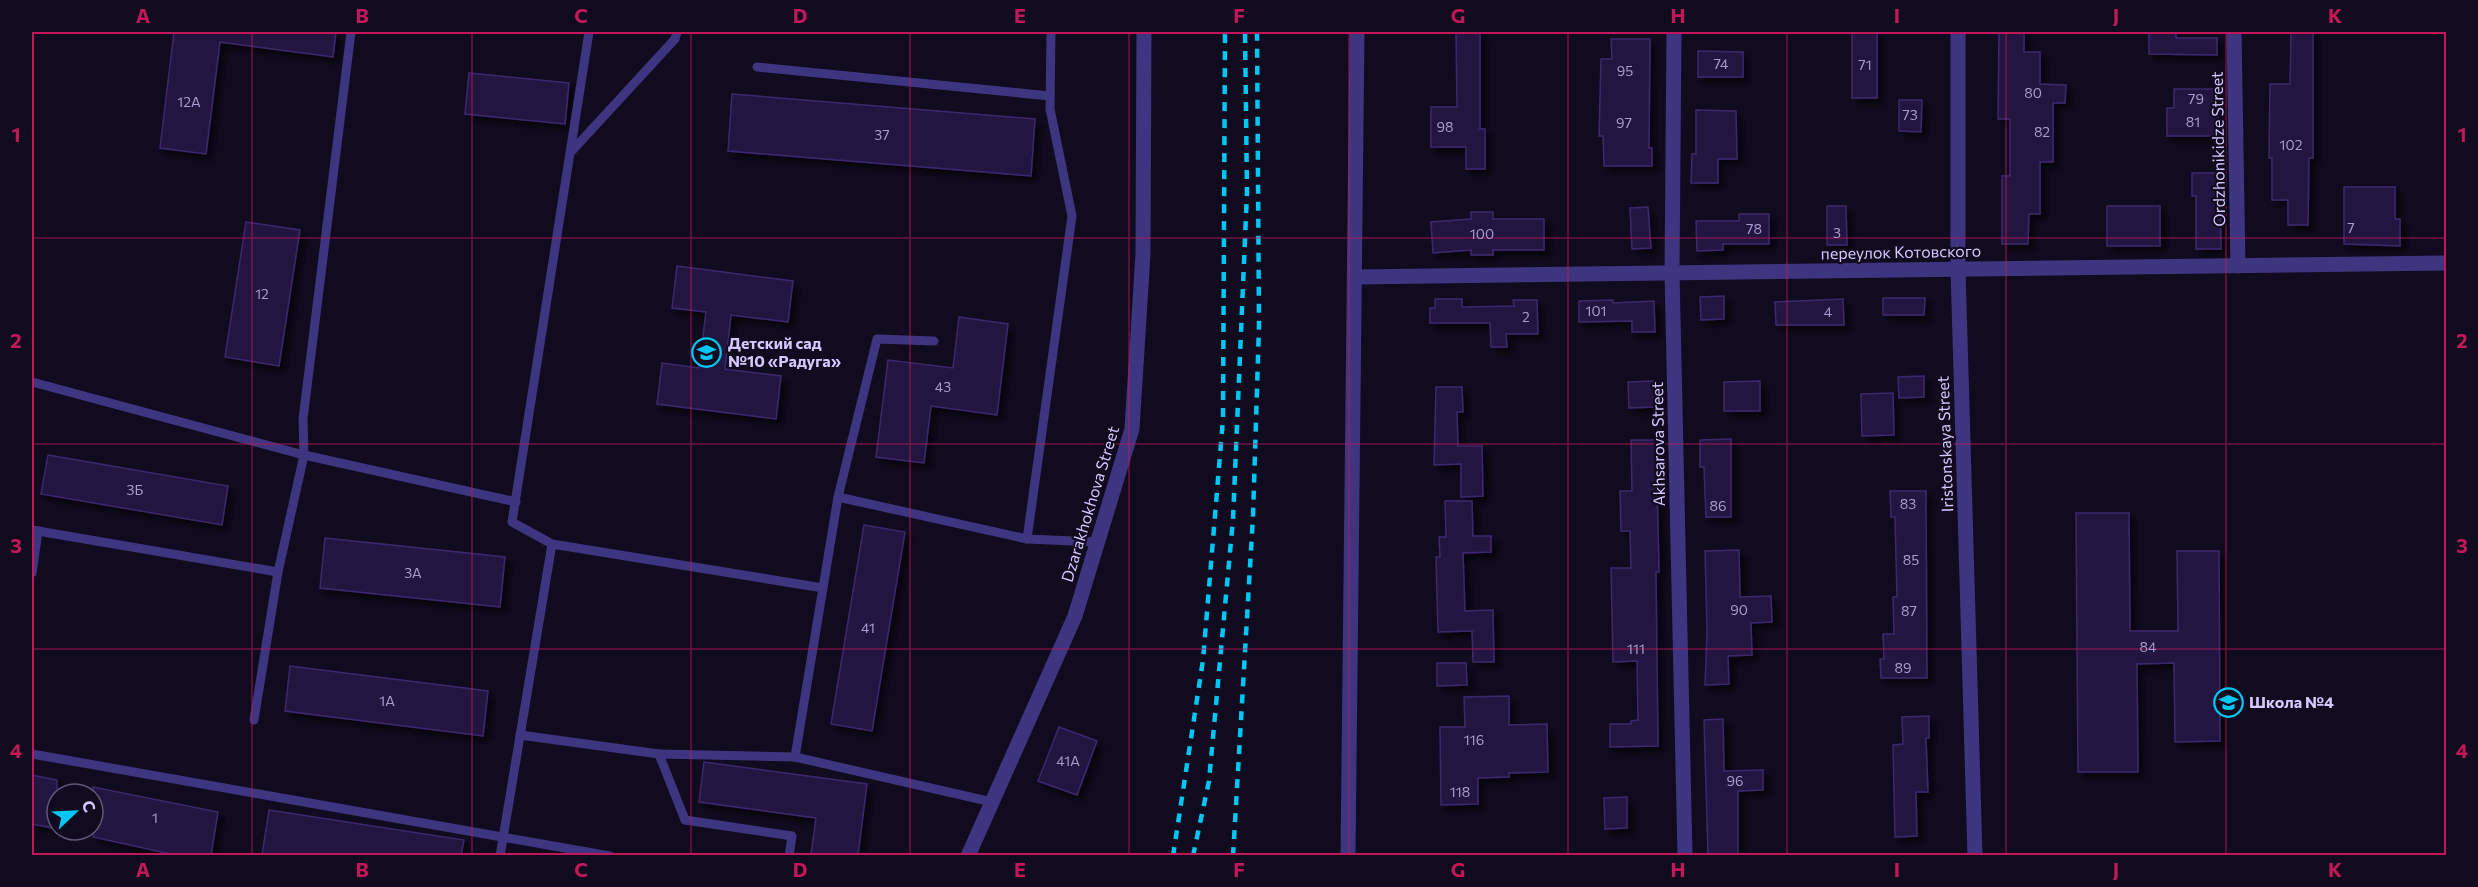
<svg xmlns="http://www.w3.org/2000/svg" width="2478" height="887" viewBox="0 0 2478 887" font-family="Commissioner,sans-serif">
  <style>
    .building { fill: #231740; stroke: #3c286d; stroke-width: 1.5; filter: url(#shadow) }
    .lines { fill: none; stroke-linecap: round; stroke-linejoin: round }
    .service { stroke: #3e3580; stroke-width: 9 }
    .minor { stroke: #3e3580; stroke-width: 15 }
    .tertiary { stroke: #3e3580; stroke-width: 15 }
    .rail { stroke: #00c6f4; stroke-width: 4.5; stroke-dasharray: 9 8; stroke-linecap: butt }
    .grid { fill: none; stroke: #c2185b; stroke-width: 1.5; stroke-opacity: 0.55 }
    .labels { text-anchor: middle; stroke-width: 4.5; stroke-linejoin: round; paint-order: stroke }
    .number-label { font-size: 14px; fill: #a89ccf }
    .street-label { font-size: 16px; fill: #d4c9ff; stroke: #110b1f }
    .poi-label { font-size: 16px; font-weight: bold; fill: #d4c9ff; stroke: #110b1f; text-anchor: start }
    .neatline { fill: none; stroke: #c2185b; stroke-width: 2 }
    .grid-label { font-size: 20px; text-anchor: middle; font-weight: bold; fill: #c2185b }
  </style>
  <defs>
    <filter id="shadow"><feDropShadow dx="5.5" dy="5.5" stdDeviation="3" flood-color="#0009"/></filter>
  </defs>
  <rect width="100%" height="100%" fill="#110b1f"/>
  <!-- building -->
  <g class="building">
    <polygon points="174,32 336,32 333,57 220,42 206,154 160,148"/>
    <polygon points="1456,32 1480,32 1480,129 1485,129 1485,169 1466,169 1466,147 1431,147 1431,107 1457,107"/>
    <rect x="1852" y="32" width="25" height="66"/>
    <polygon points="1999,32 2024,32 2024,52 2040,52 2040,84 2066,85 2065,103 2053,103 2053,162 2040,162 2040,214 2029,214 2028,244 2002,244 2002,176 2010,176 2010,119 1998,119"/>
    <polygon points="2149,32 2176,32 2176,38 2217,38 2217,55 2149,54"/>
    <polygon points="2291,32 2313,32 2313,158 2309,158 2308,225 2288,225 2288,200 2272,200 2272,158 2269,158 2270,84 2290,84"/>
    <polygon points="1611,39 1650,39 1649,148 1652,148 1652,166 1604,166 1603,136 1599,136 1601,59 1612,59"/>
    <polygon points="1698,51 1743,52 1743,77 1698,77"/>
    <polygon points="469,73 569,83 565,124 465,114"/>
    <polygon points="2174,89 2218,89 2218,136 2167,136 2167,108 2174,108"/>
    <polygon points="732,94 1035,119 1031,176 728,151"/>
    <polygon points="1899,100 1922,100 1921,132 1899,131"/>
    <polygon points="1696,110 1736,111 1737,159 1718,159 1718,183 1691,183 1692,154 1696,154"/>
    <polygon points="2192,173 2220,173 2221,249 2196,249 2196,196 2192,196"/>
    <polygon points="2344,187 2395,187 2395,219 2400,219 2400,246 2344,244"/>
    <polygon points="1827,206 1846,206 1847,245 1827,245"/>
    <rect x="2107" y="206" width="53" height="40"/>
    <polygon points="1648,207 1651,248 1632,249 1630,208"/>
    <polygon points="1471,212 1493,212 1493,219 1544,219 1544,250 1493,250 1493,255 1471,255 1471,250 1433,253 1431,222 1471,219"/>
    <polygon points="1739,214 1769,214 1769,244 1723,244 1723,250 1697,251 1696,221 1739,221"/>
    <polygon points="246,222 300,230 279,366 225,357"/>
    <polygon points="677,266 793,281 788,322 731,315 725,369 781,376 776,419 657,404 662,363 699,368 706,312 672,308"/>
    <polygon points="1724,296 1724,319 1701,320 1700,297"/>
    <polygon points="1883,298 1925,298 1924,315 1883,315"/>
    <polygon points="1435,299 1462,299 1462,307 1514,306 1513,300 1537,300 1538,334 1506,334 1507,347 1491,347 1490,323 1430,323 1430,308 1435,308"/>
    <polygon points="1843,299 1844,325 1776,325 1775,302"/>
    <polygon points="1613,300 1613,303 1654,301 1655,332 1632,332 1632,321 1579,322 1579,301"/>
    <polygon points="959,317 1008,324 997,415 931,406 924,463 876,457 888,360 953,368"/>
    <polygon points="1924,376 1924,397 1899,398 1898,377"/>
    <polygon points="1655,381 1655,407 1629,408 1628,382"/>
    <polygon points="1760,381 1760,411 1724,411 1724,382"/>
    <polygon points="1436,387 1462,387 1463,412 1457,412 1458,446 1482,446 1483,496 1461,497 1461,464 1434,465"/>
    <polygon points="1893,393 1894,435 1862,436 1861,394"/>
    <polygon points="1731,439 1731,517 1706,517 1704,467 1700,467 1700,440"/>
    <polygon points="1631,440 1656,440 1659,572 1656,572 1658,746 1610,747 1610,724 1631,724 1631,721 1638,720 1637,661 1613,662 1611,568 1631,568 1630,531 1621,531 1620,491 1632,491"/>
    <polygon points="48,455 228,486 222,525 41,494"/>
    <polygon points="1890,491 1926,491 1927,678 1881,678 1880,659 1884,659 1883,634 1894,634 1893,597 1897,597 1895,517 1891,517"/>
    <polygon points="1445,501 1472,501 1473,536 1491,536 1491,552 1463,553 1465,611 1493,610 1494,662 1473,662 1472,631 1438,632 1436,557 1440,557 1439,537 1446,537"/>
    <polygon points="2076,513 2129,513 2130,631 2178,631 2177,551 2219,551 2220,741 2175,742 2174,663 2137,664 2138,772 2078,772"/>
    <polygon points="864,525 905,532 872,731 831,724"/>
    <polygon points="325,538 505,557 500,607 320,588"/>
    <polygon points="1739,550 1740,597 1771,596 1772,622 1751,623 1752,655 1728,656 1729,684 1705,685 1707,632 1705,551"/>
    <polygon points="1437,663 1466,663 1467,685 1437,686"/>
    <polygon points="290,666 488,691 483,736 285,711"/>
    <polygon points="1509,696 1509,725 1547,724 1548,772 1509,773 1509,777 1478,778 1478,804 1441,805 1440,727 1465,727 1464,697"/>
    <polygon points="1929,716 1929,738 1926,738 1928,792 1916,792 1917,836 1895,837 1893,745 1903,744 1902,717"/>
    <polygon points="1723,719 1724,771 1763,770 1763,790 1738,791 1738,855 1708,855 1704,720"/>
    <polygon points="1059,727 1097,741 1077,795 1038,781"/>
    <polygon points="704,762 867,784 858,855 811,855 816,818 699,802"/>
    <polygon points="32,775 57,780 57,829 32,824"/>
    <polygon points="93,787 218,812 211,855 175,855 93,837"/>
    <polygon points="1627,797 1627,828 1605,829 1604,798"/>
    <polygon points="269,810 464,840 461,855 262,855"/>
  </g>
  <g class="lines">
    <!-- service -->
    <g class="service">
      <polyline points="1051,32 1050,109 1072,216 1027,539 1097,542"/>
      <polyline points="757,67 1050,96"/>
      <polyline points="570,153 675,39 677,32"/>
      <polyline points="934,341 877,339 838,497 1027,539"/>
      <polyline points="32,382 304,455 516,502"/>
      <polyline points="838,497 795,757 992,802"/>
      <polyline points="32,530 278,572"/>
      <polyline points="552,544 823,588"/>
      <polyline points="32,573 38,531"/>
      <polyline points="254,720 278,572 304,455 303,419 351,32"/>
      <polyline points="520,735 659,754"/>
      <polyline points="32,754 610,856"/>
      <polyline points="500,856 552,544 512,522 589,32"/>
      <polyline points="789,856 792,836 685,820 659,754 795,757"/>
    </g>
    <!-- minor -->
    <g class="minor">
      <polyline points="1674,32 1672,273 1685,856"/>
      <polyline points="1958,32 1958,269 1975,856"/>
      <polyline points="2234,32 2238,266"/>
      <polyline points="1355,277 2446,263"/>
    </g>
    <!-- tertiary -->
    <g class="tertiary">
      <polyline points="968,856 1075,616 1132,429 1143,254 1144,32"/>
      <polyline points="1348,856 1357,32"/>
    </g>
    <!-- rail -->
    <g class="rail">
      <polyline points="1173,856 1203,660 1223,419 1225,32"/>
      <polyline points="1193,856 1209,781 1233,519 1247,192 1245,32"/>
      <polyline points="1233,856 1253,516 1259,326 1257,32"/>
    </g>
  </g>
  <!-- grid -->
  <path class="grid" d="M252 32V856M472 32V856M691 32V856M910 32V856M1129 32V856M1349 32V856M1568 32V856M1787 32V856M2006 32V856M2226 32V856M32 238H2446M32 444H2446M32 649H2446"/>
  <!-- icons -->
  <defs>
    <symbol id="school-ring" viewBox="-11 -11 22 22"><circle r="9.5" fill="#110b1f" stroke="#00c6f4" stroke-width="1.5"/><path d="M0-5L7-2L0 1L-7-2ZM-4 1L0 2.5L4 1V4Q0 6-4 4Z" fill="#00c6f4"/></symbol>
  </defs>
  <g fill-rule="evenodd">
    <use href="#school-ring" x="690" y="336" width="33" height="33"/>
    <use href="#school-ring" x="2212" y="686" width="33" height="33"/>
  </g>
  <g class="labels">
    <!-- number labels -->
    <g class="number-label">
      <text x="1721" y="69">74</text>
      <text x="1865" y="70">71</text>
      <text x="1625" y="76">95</text>
      <text x="2033" y="98">80</text>
      <text x="2196" y="104">79</text>
      <text x="189" y="107">12А</text>
      <text x="1910" y="120">73</text>
      <text x="2193" y="127">81</text>
      <text x="1624" y="128">97</text>
      <text x="1445" y="132">98</text>
      <text x="2042" y="137">82</text>
      <text x="882" y="140">37</text>
      <text x="2291" y="150">102</text>
      <text x="2351" y="233">7</text>
      <text x="1754" y="234">78</text>
      <text x="1837" y="238">3</text>
      <text x="1482" y="239">100</text>
      <text x="262" y="299">12</text>
      <text x="1596" y="316">101</text>
      <text x="1828" y="317">4</text>
      <text x="1526" y="322">2</text>
      <text x="943" y="392">43</text>
      <text x="135" y="495">3Б</text>
      <text x="1908" y="509">83</text>
      <text x="1718" y="511">86</text>
      <text x="1911" y="565">85</text>
      <text x="413" y="578">3А</text>
      <text x="1739" y="615">90</text>
      <text x="1909" y="616">87</text>
      <text x="868" y="633">41</text>
      <text x="2148" y="652">84</text>
      <text x="1636" y="654">111</text>
      <text x="1903" y="673">89</text>
      <text x="387" y="706">1А</text>
      <text x="1474" y="745">116</text>
      <text x="1068" y="766">41А</text>
      <text x="1735" y="786">96</text>
      <text x="1460" y="797">118</text>
      <text x="155" y="823">1</text>
    </g>
    <!-- street labels -->
    <g class="street-label">
      <text transform="translate(2218 149) rotate(-91)" y="6">Ordzhonikidze Street</text>
      <text transform="translate(1901 252) rotate(-1)" y="6">переулок Котовского</text>
      <text transform="translate(1658 444) rotate(-91)" y="6">Akhsarova Street</text>
      <text transform="translate(1945 444) rotate(-92)" y="6">Iristonskaya Street</text>
      <text transform="translate(1090 504) rotate(-73)" y="6">Dzarakhokhova Street</text>
    </g>
    <!-- poi labels -->
    <g class="poi-label">
      <text x="728" y="349">Детский сад<tspan x="728" dy="18">№10 «Радуга»</tspan></text>
      <text x="2249" y="708">Школа №4</text>
    </g>
  </g>
  <!-- border -->
  <rect width="2478" height="887" fill="none" stroke="#110b1f" stroke-width="66"/>
  <!-- north arrow -->
  <g transform="translate(75 812) rotate(67)"><circle r="28" fill="#110b1f" stroke="#5f5779" stroke-width="1.5"/>
  <path d="M0-4.5L10 22L0 15L-10 22Z" fill="#00c6f4"/>
  <text y="-9" font-size="16" font-weight="bold" text-anchor="middle" fill="#d4c9ff">С</text>
  </g>
  <rect x="33" y="33" width="2412" height="821" class="neatline"/>
  <g class="grid-label">
    <text x="143" y="23">A</text>
    <text x="362" y="23">B</text>
    <text x="581" y="23">C</text>
    <text x="800" y="23">D</text>
    <text x="1020" y="23">E</text>
    <text x="1239" y="23">F</text>
    <text x="1458" y="23">G</text>
    <text x="1678" y="23">H</text>
    <text x="1897" y="23">I</text>
    <text x="2116" y="23">J</text>
    <text x="2335" y="23">K</text>
    <text x="16" y="142">1</text>
    <text x="2462" y="142">1</text>
    <text x="16" y="348">2</text>
    <text x="2462" y="348">2</text>
    <text x="16" y="553">3</text>
    <text x="2462" y="553">3</text>
    <text x="16" y="758">4</text>
    <text x="2462" y="758">4</text>
    <text x="143" y="877">A</text>
    <text x="362" y="877">B</text>
    <text x="581" y="877">C</text>
    <text x="800" y="877">D</text>
    <text x="1020" y="877">E</text>
    <text x="1239" y="877">F</text>
    <text x="1458" y="877">G</text>
    <text x="1678" y="877">H</text>
    <text x="1897" y="877">I</text>
    <text x="2116" y="877">J</text>
    <text x="2335" y="877">K</text>
  </g>
</svg>
